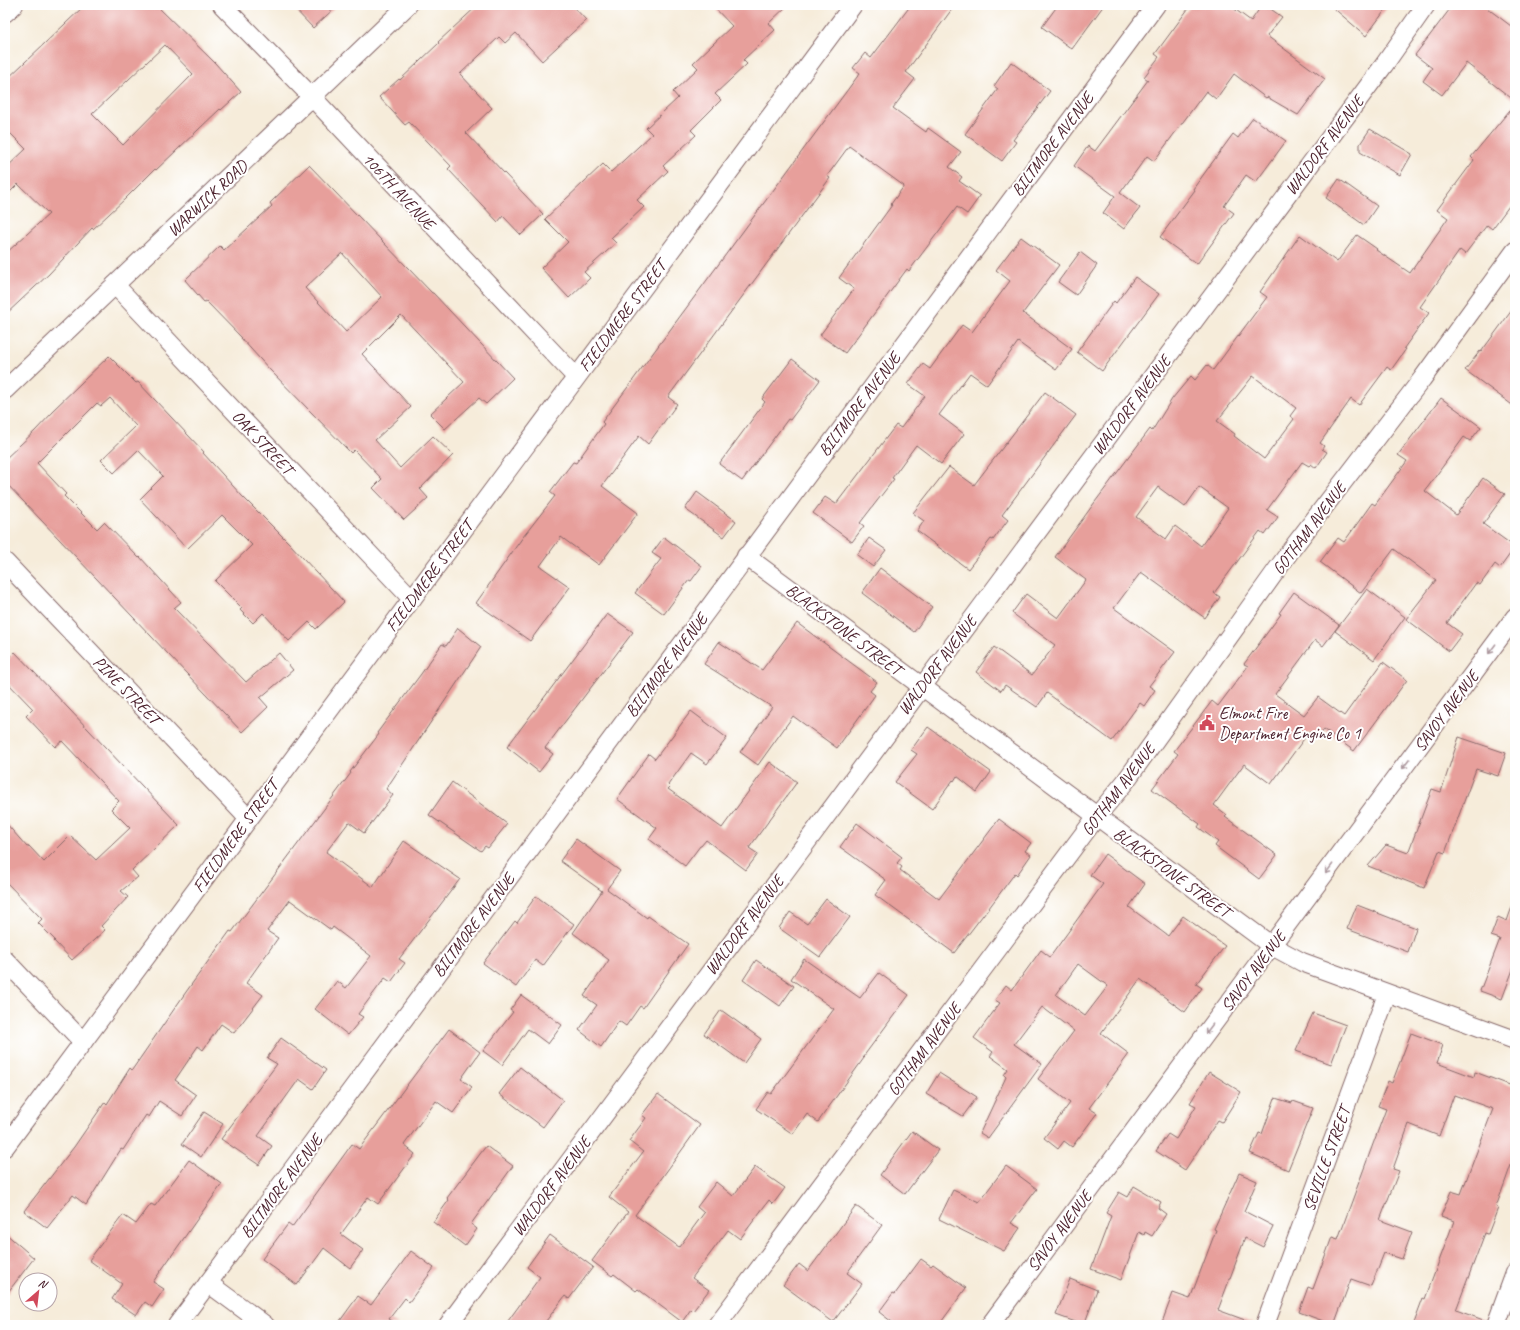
<svg xmlns="http://www.w3.org/2000/svg" width="1520" height="1330" viewBox="0 0 1520 1330" font-family="Caveat,sans-serif">
  <style>
    .building { fill: #e79f9b; fill-rule: evenodd }
    .lines { fill: none; stroke-linecap: round; stroke-linejoin: round }
    .street-casing { stroke: #866768; stroke-width: 20 }
    .street { stroke: #fff; stroke-width: 18 }
    .oneway { stroke: #ae9aa0 }
    .labels { text-anchor: middle; stroke-width: 4; stroke-linejoin: round; paint-order: stroke }
    .street-label { font-size: 17px; fill: #4a1f2b; stroke: #fff }
    .poi-label { font-size: 17px; fill: #4a1f2b; stroke: #fff; text-anchor: start }
  </style>
  <rect width="100%" height="100%" fill="#fff"/>
  <filter id="ink" filterUnits="userSpaceOnUse"><feTurbulence type="fractalNoise" baseFrequency=".025" numOctaves="2"/><feDisplacementMap in="SourceGraphic" scale="8" xChannelSelector="R" yChannelSelector="G"/><feConvolveMatrix kernelMatrix="1 2 1 2 8 2 1 2 1" color-interpolation-filters="sRGB"/></filter>
  <filter id="wash" filterUnits="userSpaceOnUse"><feTurbulence type="fractalNoise" baseFrequency=".012" numOctaves="4" result="noise"/><feDisplacementMap in="SourceGraphic" scale="16" xChannelSelector="R" yChannelSelector="G"/><feGaussianBlur stdDeviation="0.9" result="paint"/><feColorMatrix in="noise" values="0 0 0 0 0 0 0 0 0 0 0 0 0 0 0 0 0 1.4 0 .05"/><feComposite in="paint" operator="in"/></filter>
  <g filter="url(#wash)">
    <rect width="100%" height="100%" fill="#f6ecda"/>
    <g id="blocks">
      <!-- building -->
      <g class="building">
        <path d="M85 5H156L215 63 241 92 221 110 220 109 156 170 155 169 125 199 93 229 92 228 49 274 5 315V254L49 214 18 184 5 197V169L26 149 5 128V81ZM165 45 193 74 123 145 92 114Z"/>
        <polygon points="291,5 338,5 313,28"/>
        <polygon points="478,5 572,5 586,20 542,61 516,33 505,43 499,37 460,74 492,108 466,133 543,214 521,235 503,216 498,222 448,169 451,166 409,122 405,125 379,97 399,79 400,80 439,43 438,42"/>
        <polygon points="712,5 788,5 769,23 775,30 743,60 747,64 715,94 721,100 691,130 696,135 663,166 668,171 637,200 644,207 611,238 616,243 584,272 590,278 569,298 541,268 568,242 545,219 603,164 611,172 652,134 646,128 678,98 673,92 698,68 693,63 732,26"/>
        <polygon points="911,5 955,5 906,72 915,79 893,108 926,132 928,128 961,152 949,167 962,177 959,181 980,196 967,214 957,207 909,271 907,269 845,353 820,335 854,289 839,278 892,205 891,204 904,186 849,146 827,176 830,178 668,397 677,404 648,444 639,436 602,486 638,513 599,565 561,537 540,566 570,587 530,641 476,603 523,537 555,496 550,492 573,462 576,463 604,424 602,422 860,73 853,68 865,53 871,58"/>
        <polygon points="1058,5 1104,5 1072,49 1042,27"/>
        <polygon points="1191,5 1229,5 1251,21 1262,5 1265,5 1282,17 1267,36 1325,79 1298,115 1267,97 1266,98 1234,74 1216,99 1206,91 1154,161 1147,156 1120,193 1140,208 1124,229 1103,213 1115,196 1074,166 1088,146 1095,151 1148,80 1144,77 1159,57 1155,54"/>
        <polygon points="1330,5 1389,5 1366,36"/>
        <polygon points="1453,5 1483,5 1515,29 1515,101 1466,63 1442,95 1423,81 1432,68 1415,55"/>
        <polygon points="1011,62 1050,91 1013,140 1016,142 1002,161 965,134 998,89 994,86"/>
        <path d="M1515 104V198L1492 229 1487 225 1465 254 1460 250 1420 307 1429 313 1404 348 1406 349 1391 370 1387 367 1359 405 1351 399 1320 443 1324 446 1322 449 1327 452 1316 468 1311 464 1309 466 1302 462 1267 510 1278 517 1265 535 1260 531 1214 593 1220 597 1205 618 1141 572 1114 608 1175 652 1149 686 1155 690 1144 706 1140 703 1112 741 1047 693 1037 707 1005 685 1001 691 976 672 994 647 1032 675 1055 645 1012 613 1026 594 1058 618 1086 580 1055 557 1095 502 1150 429 1152 431 1172 399 1191 376 1195 380 1207 365 1213 370 1267 297 1260 292 1300 235 1337 262 1357 235 1377 249 1376 250 1410 273 1448 218 1437 210 1474 160 1471 157ZM1253 376 1296 408 1290 416 1294 419 1264 459 1234 436 1235 434 1217 421ZM1158 487 1185 507 1199 487 1228 508 1201 546 1175 526 1166 539 1136 517Z"/>
        <polygon points="1253,118 1286,141 1256,182 1246,175 1224,206 1234,213 1197,264 1160,237 1195,190 1193,189 1233,134 1238,138"/>
        <polygon points="1370,129 1412,154 1400,175 1360,152 1360,144"/>
        <path d="M309 165 432 293H433L513 378 486 404 479 398 445 429 430 414 464 382 401 315 362 354 411 407 375 440 400 468 433 436 453 455 420 489 428 498 404 520 373 488 382 479 354 450 351 453 270 370 241 338H242L206 301 204 302 185 280 220 246 224 250 272 206 270 203ZM342 253 382 297 346 332 305 288Z"/>
        <polygon points="1339,179 1377,206 1364,225 1326,198"/>
        <polygon points="1021,237 1059,265 1023,313 1072,349 1056,370 1018,342 987,385 970,373 939,415 964,434 941,464 916,445 892,478 894,479 860,523 864,526 852,542 813,513 825,497 836,504 896,425 901,428 925,396 908,384 923,364 930,369 962,325 972,332 1010,281 996,270"/>
        <polygon points="1080,252 1097,265 1076,295 1058,282"/>
        <polygon points="1135,277 1159,294 1102,371 1077,352 1114,301 1116,303"/>
        <polygon points="1515,306 1515,407 1465,370 1480,351 1481,352"/>
        <polygon points="109,356 136,383 138,382 204,452 203,453 242,496 289,543 344,602 316,629 309,622 289,641 263,613 253,623 240,610 242,608 215,581 252,545 222,515 187,549 140,499 163,476 138,450 114,473 101,460 136,426 110,398 101,406 97,403 37,463 66,494 64,496 97,529 104,522 139,558 140,557 181,602 174,608 246,682 279,653 293,670 260,698 268,707 242,732 5,482 5,459 35,431 53,412 52,411"/>
        <polygon points="792,359 820,380 790,420 788,419 742,481 719,464 765,402 762,399"/>
        <polygon points="1045,392 1076,415 1002,515 1008,520 993,540 991,539 968,569 917,531 924,521 913,513 949,467 974,485"/>
        <polygon points="1441,398 1481,427 1470,441 1464,437 1425,491 1456,515 1483,478 1505,494 1483,524 1515,547 1500,568 1495,564 1480,585 1476,583 1447,623 1462,634 1449,651 1406,619 1436,580 1394,549 1361,593 1320,562 1338,538 1344,542 1372,503 1375,505 1407,461 1398,455"/>
        <polygon points="697,492 736,521 724,537 685,509"/>
        <polygon points="664,537 702,566 691,581 689,580 664,614 635,593 661,559 652,553"/>
        <polygon points="869,538 886,550 873,567 857,555"/>
        <polygon points="880,568 932,607 914,632 862,593"/>
        <polygon points="1367,589 1405,617 1374,660 1335,631"/>
        <polygon points="1294,592 1339,625 1323,646 1315,640 1275,694 1304,715 1318,697 1344,716 1383,662 1407,680 1354,751 1324,729 1318,738 1309,732 1271,784 1244,764 1214,805 1227,815 1225,817 1277,855 1259,879 1215,846 1218,842 1198,827 1200,824 1152,789 1178,754 1174,751 1212,701 1218,706 1248,666 1244,664 1281,614 1279,613"/>
        <polygon points="607,614 633,632 545,748 553,754 539,772 507,747"/>
        <polygon points="797,623 877,682 870,691 875,695 837,748 793,716 758,765 740,752 772,707 704,664 719,642 762,670"/>
        <polygon points="458,628 481,647 386,789 393,795 364,833 349,822 326,852 373,887 404,841 460,879 399,959 405,963 391,982 385,978 358,1014 363,1017 348,1035 315,1009 337,981 346,988 371,956 333,927 331,930 290,900 267,931 278,938 246,983 263,995 234,1033 221,1024 203,1050 198,1046 175,1080 196,1095 182,1116 159,1101 149,1117 146,1115 123,1150 121,1149 86,1205 73,1195 47,1228 24,1211 74,1147 105,1102 107,1104 130,1068 132,1070 186,992 230,931 232,932 351,773 350,772 379,734 377,733 421,674 442,644 446,646"/>
        <polygon points="15,652 179,825 132,870 138,877 121,891 128,897 101,926 105,930 72,960 54,941 55,940 38,923 42,919 5,881 5,822 27,847 29,846 44,862 70,836 96,860 130,828 111,809 119,801 62,741 55,747 26,716 33,709 5,680 5,662"/>
        <polygon points="691,711 727,738 707,764 691,753 668,785 670,787 668,789 722,828 770,762 797,782 749,848 758,854 746,870 706,840 701,846 700,846 685,866 649,839 657,828 617,799 649,754 655,759"/>
        <polygon points="928,727 991,772 977,792 957,776 954,781 953,780 932,809 895,782 917,754 911,750"/>
        <polygon points="1459,737 1506,753 1498,776 1476,769 1445,853 1439,851 1424,888 1368,866 1386,845 1408,853 1432,789 1441,792"/>
        <polygon points="452,782 507,824 488,848 485,846 481,851 429,815"/>
        <polygon points="999,819 1031,843 1025,851 1031,855 1017,875 1015,873 983,916 983,915 954,953 875,895 886,880 840,847 857,823 902,857 897,863 902,867 900,870 939,899"/>
        <polygon points="576,839 620,871 607,889 647,918 648,916 688,944 643,1008 640,1006 626,1026 619,1021 601,1047 579,1030 597,1005 584,996 609,960 573,933 602,891 560,861"/>
        <path d="M1105 854 1145 884 1129 907 1168 936 1183 916 1225 946 1196 984 1202 988 1185 1012 1140 979 1101 1033 1129 1054 1089 1108 1097 1113 1072 1147 1064 1141 1058 1149 1044 1138 1070 1103 1038 1079 1074 1031 1042 1007 1014 1044 1042 1064 988 1138 980 1133 1006 1077 1004 1075 1008 1069 990 1056 993 1052 974 1038 1000 1003 995 1000 1006 985 1012 990 1041 950 1050 957 1103 884 1090 875ZM1078 964 1108 986 1085 1016 1056 995Z"/>
        <polygon points="536,896 574,924 543,966 535,960 516,987 483,963 515,921 517,923"/>
        <polygon points="826,899 850,917 820,957 779,928 790,912 807,924"/>
        <polygon points="1513,904 1515,904 1515,964 1502,999 1480,991 1500,939 1491,936 1498,917 1507,921"/>
        <polygon points="1357,905 1416,928 1408,952 1347,929"/>
        <polygon points="804,959 860,998 879,973 909,995 863,1057 864,1058 818,1122 807,1114 793,1134 756,1109 768,1092 771,1094 834,1009 791,979"/>
        <polygon points="756,960 794,986 780,1006 743,980"/>
        <polygon points="521,995 562,1025 548,1044 528,1029 502,1065 483,1051 513,1012 510,1010"/>
        <polygon points="721,1010 761,1039 744,1063 704,1034"/>
        <polygon points="1313,1013 1346,1025 1331,1064 1296,1051"/>
        <polygon points="449,1029 480,1052 461,1079 472,1087 453,1113 436,1101 404,1145 415,1154 378,1204 368,1197 341,1234 363,1250 350,1268 324,1248 297,1285 262,1259 288,1224 292,1227 352,1144 359,1149"/>
        <polygon points="1411,1033 1443,1045 1437,1063 1474,1077 1475,1072 1515,1087 1515,1154 1496,1207 1498,1208 1488,1234 1485,1233 1456,1310 1486,1321 1486,1325 1413,1325 1423,1298 1425,1299 1454,1221 1441,1216 1451,1191 1461,1194 1493,1109 1454,1095 1439,1136 1409,1124 1393,1169 1399,1171 1380,1220 1412,1232 1402,1259 1384,1253 1371,1286 1351,1279 1334,1325 1299,1312 1308,1287 1313,1289 1332,1237 1338,1239 1386,1109 1378,1106 1388,1081 1392,1083"/>
        <polygon points="281,1038 326,1070 313,1089 299,1079 258,1136 272,1146 259,1165 221,1139 277,1064 267,1058"/>
        <polygon points="520,1067 563,1100 543,1127 499,1094"/>
        <polygon points="1209,1072 1241,1092 1222,1122 1218,1120 1185,1170 1156,1151 1168,1134 1176,1139 1196,1106 1190,1103"/>
        <polygon points="939,1073 977,1097 963,1116 926,1094"/>
        <polygon points="658,1094 700,1125 635,1215 679,1247 704,1213 697,1207 716,1182 733,1196 755,1167 785,1188 773,1204 769,1200 740,1239 728,1230 692,1278 709,1290 693,1311 691,1309 682,1322 638,1289 636,1291 614,1274 612,1276 592,1261 628,1212 609,1197 643,1152 629,1141 646,1118 642,1115"/>
        <polygon points="1275,1098 1292,1103 1293,1101 1313,1108 1288,1170 1250,1153 1259,1133 1262,1134"/>
        <polygon points="204,1112 223,1124 201,1157 182,1144"/>
        <polygon points="912,1131 938,1150 905,1194 880,1175"/>
        <polygon points="486,1146 513,1166 471,1224 477,1229 465,1246 433,1222 449,1200 447,1198"/>
        <polygon points="189,1160 222,1184 153,1282 164,1289 152,1307 145,1302 136,1315 112,1299 122,1284 89,1260 123,1215 136,1224 151,1204 155,1206"/>
        <polygon points="1006,1166 1037,1189 1011,1223 1020,1228 1004,1251 939,1219 953,1190 979,1202"/>
        <polygon points="1239,1173 1257,1181 1244,1211 1273,1226 1263,1247 1245,1238 1218,1310 1253,1323 1253,1325 1161,1325 1173,1293 1190,1299 1216,1230 1214,1229"/>
        <polygon points="1134,1186 1161,1202 1158,1208 1166,1214 1152,1236 1145,1232 1144,1235 1139,1232 1121,1280 1091,1269 1111,1216 1106,1213 1119,1192 1128,1197"/>
        <polygon points="856,1206 882,1225 847,1273 862,1284 833,1322 783,1285 799,1264 808,1271"/>
        <polygon points="5,1233 34,1258 5,1296"/>
        <polygon points="550,1235 593,1267 569,1299 565,1296 543,1325 505,1325 540,1277 527,1267"/>
        <polygon points="411,1251 434,1268 409,1302 405,1298 389,1319 398,1325 337,1325 358,1296 371,1305"/>
        <polygon points="921,1259 931,1266 933,1264 966,1288 939,1325 896,1325 879,1312 893,1293 895,1294"/>
        <polygon points="1070,1279 1097,1290 1084,1325 1056,1315"/>
      </g>
    </g>
  </g>
  <g filter="url(#ink)">
    <use href="#blocks" fill-opacity="0" stroke="#866768" stroke-width="1"/>
    <g class="lines">
      <defs>
        <g id="street">
          <polyline points="222,5 312,97 576,377"/>
          <polyline points="5,13 14,5"/>
          <polyline points="115,285 412,599"/>
          <polyline points="5,390 408,5"/>
          <polyline points="746,556 1272,946 1302,962 1515,1040"/>
          <polyline points="5,562 248,818"/>
          <polyline points="5,960 83,1042"/>
          <polyline points="5,1147 853,5"/>
          <polyline points="208,1283 265,1325"/>
          <polyline points="177,1325 1156,5"/>
          <polyline points="448,1325 1384,65 1426,5"/>
          <polyline points="717,1325 1097,816 1125,782 1291,550 1422,379 1515,251"/>
          <polyline points="990,1325 1515,617"/>
          <polyline points="1265,1325 1387,994"/>
          <polyline points="1496,1325 1515,1273"/>
        </g>
      </defs>
      <!-- street casing -->
      <use href="#street" class="street-casing"/>
      <!-- street -->
      <use href="#street" class="street"/>
    </g>
    <!-- one-way arrows -->
    <defs><path id="oneway-shaft" d="M-6 0H5M1.5-3L5.5 0L1.5 3" fill="none" stroke-width="1.6" stroke-linecap="round" stroke-linejoin="round"/></defs>
    <g class="oneway">
      <use href="#oneway-shaft" transform="translate(1492 649) rotate(127)"/>
      <use href="#oneway-shaft" transform="translate(1406 764) rotate(127)"/>
      <use href="#oneway-shaft" transform="translate(1329 869) rotate(127)"/>
      <use href="#oneway-shaft" transform="translate(1209 1029) rotate(127)"/>
    </g>
  </g>
  <!-- icons -->
  <defs>
    <symbol id="civic-bare" viewBox="-9 -9 18 18"><path d="M-.6-6.5H3V-4.5H.6V-3L4-1V1h2V6H-6V1h2V-1L-.6-3ZM-1.2 2.5V6h2.4V2.5Z" fill="#d1495b" stroke="#fff" stroke-width="2.5" paint-order="stroke"/></symbol>
  </defs>
  <g fill-rule="evenodd">
    <use href="#civic-bare" x="1196" y="712" width="22" height="22"/>
  </g>
  <g class="labels">
    <!-- street labels -->
    <g class="street-label">
      <text transform="translate(1052 144) rotate(-53)" y="6">BILTMORE AVENUE</text>
      <text transform="translate(1324 145) rotate(-53)" y="6">WALDORF AVENUE</text>
      <text transform="translate(399 191) rotate(47)" y="6">106TH AVENUE</text>
      <text transform="translate(207 198) rotate(-43)" y="6">WARWICK ROAD</text>
      <text transform="translate(622 316) rotate(-53)" y="6">FIELDMERE STREET</text>
      <text transform="translate(859 404) rotate(-53)" y="6">BILTMORE AVENUE</text>
      <text transform="translate(1131 405) rotate(-53)" y="6">WALDORF AVENUE</text>
      <text transform="translate(263 442) rotate(47)" y="6">OAK STREET</text>
      <text transform="translate(1309 528) rotate(-53)" y="6">GOTHAM AVENUE</text>
      <text transform="translate(429 576) rotate(-53)" y="6">FIELDMERE STREET</text>
      <text transform="translate(844 629) rotate(37)" y="6">BLACKSTONE STREET</text>
      <text transform="translate(666 665) rotate(-53)" y="6">BILTMORE AVENUE</text>
      <text transform="translate(937 665) rotate(-53)" y="6">WALDORF AVENUE</text>
      <text transform="translate(127 690) rotate(46)" y="6">PINE STREET</text>
      <text transform="translate(1446 711) rotate(-53)" y="6">SAVOY AVENUE</text>
      <text transform="translate(1118 789) rotate(-53)" y="6">GOTHAM AVENUE</text>
      <text transform="translate(235 836) rotate(-54)" y="6">FIELDMERE STREET</text>
      <text transform="translate(1172 872) rotate(36)" y="6">BLACKSTONE STREET</text>
      <text transform="translate(473 925) rotate(-53)" y="6">BILTMORE AVENUE</text>
      <text transform="translate(744 925) rotate(-53)" y="6">WALDORF AVENUE</text>
      <text transform="translate(1253 971) rotate(-53)" y="6">SAVOY AVENUE</text>
      <text transform="translate(924 1049) rotate(-53)" y="6">GOTHAM AVENUE</text>
      <text transform="translate(1326 1159) rotate(-70)" y="6">SEVILLE STREET</text>
      <text transform="translate(281 1186) rotate(-53)" y="6">BILTMORE AVENUE</text>
      <text transform="translate(551 1186) rotate(-53)" y="6">WALDORF AVENUE</text>
      <text transform="translate(1059 1231) rotate(-53)" y="6">SAVOY AVENUE</text>
    </g>
    <!-- poi labels -->
    <g class="poi-label">
      <text x="1219" y="719">Elmont Fire<tspan x="1219" dy="20">Department Engine Co 1</tspan></text>
    </g>
  </g>
  <!-- margin -->
  <rect width="1520" height="1330" fill="none" stroke="#fff" stroke-width="20"/>
  <!-- north arrow -->
  <g transform="translate(38 1292) rotate(28)"><circle r="19" fill="#ffffff" stroke="#b7a5aa"/>
  <path d="M0-3L7 15L0 10L-7 15Z" fill="#d1495b"/>
  <text y="-6" font-size="11" font-weight="bold" text-anchor="middle" fill="#4a1f2b">N</text>
  </g>
</svg>
